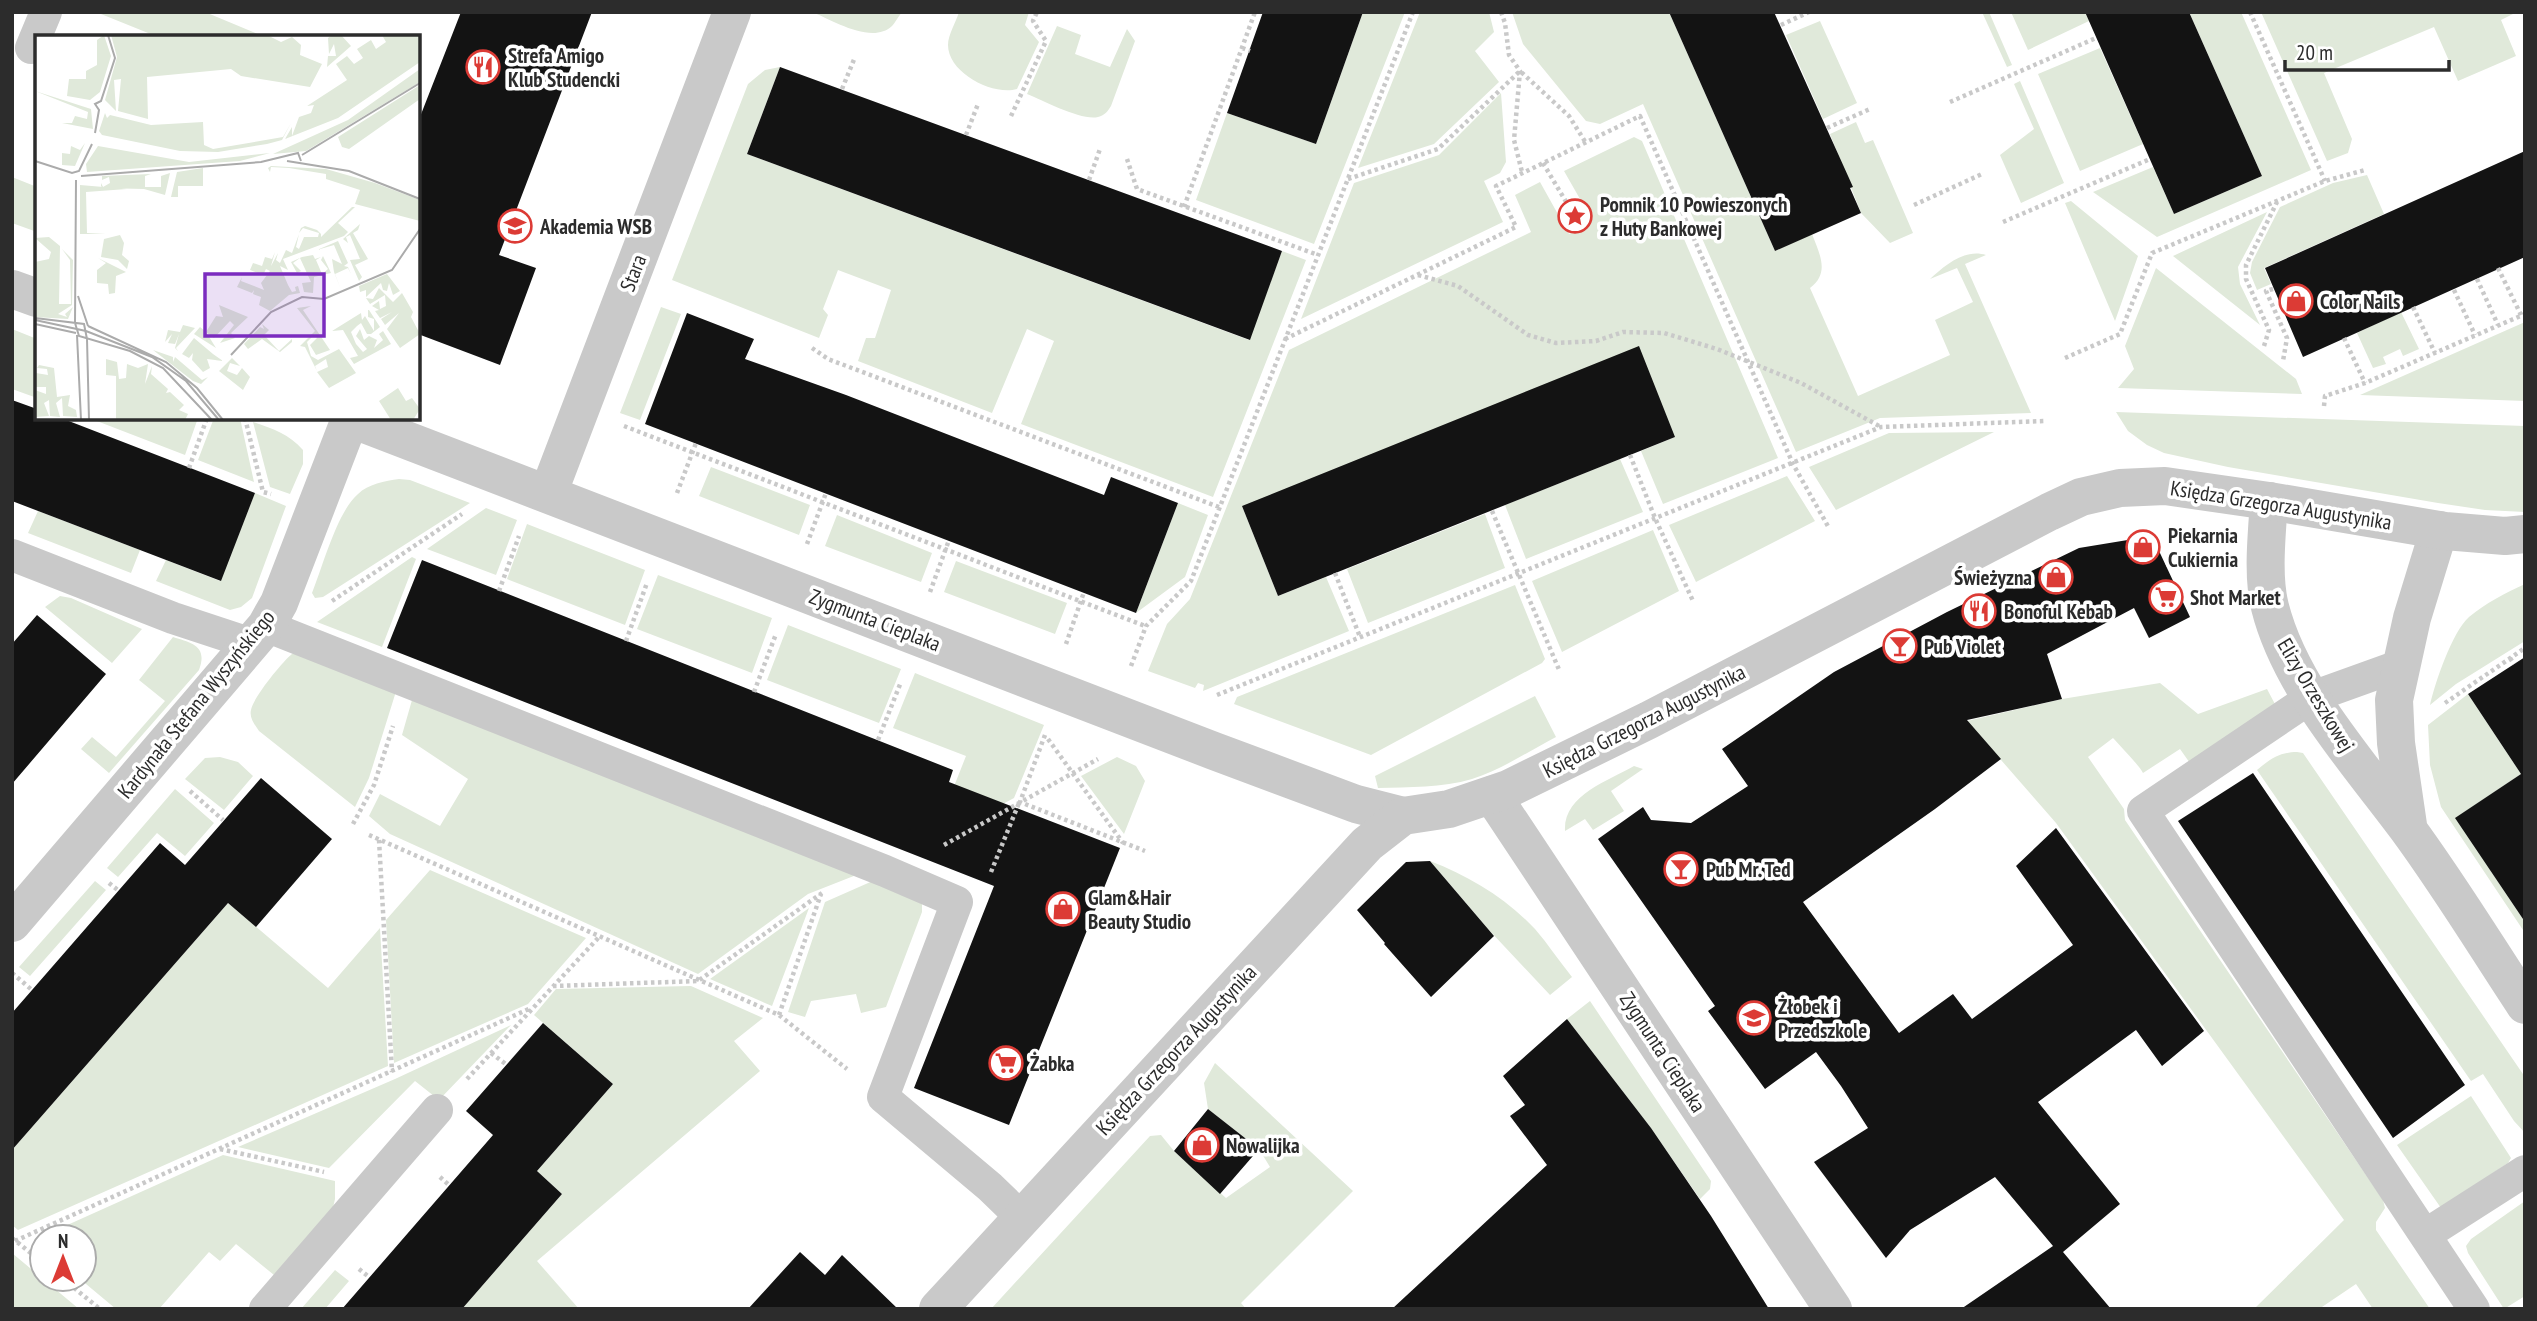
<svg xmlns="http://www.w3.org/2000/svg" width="2537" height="1321" font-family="'PT Sans Narrow',sans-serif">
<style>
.green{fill:#e0e9da}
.building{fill:#131313}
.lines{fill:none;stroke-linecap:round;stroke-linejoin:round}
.path{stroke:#c9c9c9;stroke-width:4.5;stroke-dasharray:3.5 3.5;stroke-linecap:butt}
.service{stroke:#c9c9c9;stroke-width:32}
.minor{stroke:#c9c9c9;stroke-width:38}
.tertiary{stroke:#c9c9c9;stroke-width:38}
.labels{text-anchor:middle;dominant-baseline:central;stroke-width:7;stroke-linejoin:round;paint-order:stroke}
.poi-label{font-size:21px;font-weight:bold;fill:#2c2c2c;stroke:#fff;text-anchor:start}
.street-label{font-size:21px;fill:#2c2c2c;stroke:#fff}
.inset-road{fill:none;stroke:#ababab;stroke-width:2}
.view{fill:#7b2cbf;fill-opacity:0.15;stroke:#7b2cbf;stroke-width:3.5}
.inset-edge{fill:none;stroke:#2c2c2c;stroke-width:3.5}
</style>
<rect width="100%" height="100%" fill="#fff"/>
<!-- green -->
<path class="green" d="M96,12H205L265,37H158Z
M812,12H902C898,17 895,23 892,26C872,45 832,20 812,12Z
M959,12H1029L1025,25L1039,42L1017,89C993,96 948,73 948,45C948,35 956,22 959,12Z
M1363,12H1405L1314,244L1196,200L1227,113L1316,144Z
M1420,12H1489L1494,32L1475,51L1499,82L1434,144L1358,168Z
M1512,12H1669L1775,251L1812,234C1820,255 1830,273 1810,288L1858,396L1950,355L1935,320L1973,302L1957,268L1930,279C1944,266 1965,248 1986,255L1965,264L2031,413L1880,418L1796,452L1643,104L1600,124L1586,121L1523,44Z
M1982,12H1989L2012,65L2007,67Z
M2011,12H2085L2089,21L2028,50Z
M2189,12H2241L2311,170L2157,237L2093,192L2153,167L2174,214L2262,176Z
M2261,12H2517L2501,20L2516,56L2458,81L2434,27L2324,73L2352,139L2348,153L2327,161Z
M1820,21L1857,103L1823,119L1786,35Z
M1057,26L1081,35L1075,54L1110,67L1127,29L1135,41L1111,106C1108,111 1105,115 1098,117C1082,121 1044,101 1027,94Z
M2100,48L2143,144L2080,171L2038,74Z
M780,67L747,154L1249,340L1282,251L1306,260L1213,497L1021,424L1054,341L1027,329L992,413L858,361L866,338H875L891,290L838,270L823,309L828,315L819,338L672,280L748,84L765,70Z
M2020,81L2064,183L2021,203L2000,155L2034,129L2014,84Z
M1501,93L1506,162L1500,173L1484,181L1503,222L1301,319L1354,183L1439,155Z
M1856,122L1865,143L1873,140L1913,233L1890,243L1861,213L1830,134Z
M1634,137L1642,141L1778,458L1663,504L1641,451L1675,437L1242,506L1278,596L1326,577L1349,631L1203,691L1204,685L1198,683L1195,688L1148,671L1167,624L1190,599L1289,350L1531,232L1515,195L1540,182L1569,234L1592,220L1564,171Z
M2367,175L2384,214L2264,268L2271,284L2257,290L2250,273L2252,262L2280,207L2333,183Z
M12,177L37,187V232L12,223Z
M2071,201L2138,256L2115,321L2065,203Z
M2267,212L2238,267L2240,284L2260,325L2173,256Z
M2156,268L2296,379L2302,394L2118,388L2134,369L2125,346Z
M661,307L681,314L640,420L620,413Z
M2401,312L2419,349L2403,356L2400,349L2383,357L2386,364L2373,368L2357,333Z
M2525,322V401L2360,395Z
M12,329L37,339V398L12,389Z
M2116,412L2525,426V512L2485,510L2438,503L2228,467L2164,453L2147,445L2128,431Z
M89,418H198L185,455Z
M214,418H240L254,482L198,460Z
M253,422C273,429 289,434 303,450V464L290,494L270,487Z
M1994,432L1836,510L1809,467L1889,433Z
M1620,459L1643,512L1526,559L1505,505Z
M711,467L810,505L799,535L699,496Z
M1787,476L1815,521L1696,582L1669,525Z
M399,479L410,480L470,503L323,597L315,598L312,593C323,566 337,512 358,494C368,484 385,481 399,479Z
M255,493L286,506L252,598L241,607L230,610L156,581L166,560L220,581Z
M1178,503L1208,515L1185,577L1136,613Z
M486,508L517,520L496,575L427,549Z
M38,511L140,550L131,573L28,533Z
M1485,514L1505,568L1368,623L1347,569Z
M837,515L932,553L921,582L825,546Z
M527,524L645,570L625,625L507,579Z
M1653,530L1679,591L1562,652L1532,581Z
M412,557L416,559L382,647L317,622Z
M956,561L1067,603L1055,634L944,592Z
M658,575L772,618L752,673L637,629Z
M2525,584V641L2456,684L2430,705C2435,683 2452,632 2469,617C2486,603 2505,593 2525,584Z
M1515,585L1545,659L1542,663L1371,755L1234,704L1237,697Z
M60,596L71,598L142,629L112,663L45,607Z
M788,625L901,669L879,723L767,680Z
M173,637C192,643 208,646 199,670L109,773L81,749L92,737L116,757L165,701L139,680Z
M292,654H309L398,685L369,778L355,807L259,731C255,725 249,718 251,710C253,698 282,662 292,654Z
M915,673L1044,725L1014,798L932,842L966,756L893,728Z
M2160,683L2198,714L2267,689L2276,706L2192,766L2180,749L2143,773C2139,765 2121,747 2113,738L2088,757L2124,809L2125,820L2383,1200L2385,1208L2376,1222V1230L2430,1309H2373L2356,1284L2319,1309H2254L2344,1220L2056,823L1967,721L2062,699Z
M414,693L869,870L808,894L698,974L390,834L369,816L380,794L440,826L468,779L402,735Z
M2468,694L2521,774L2456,818L2525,922V933L2441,807L2430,765L2428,725Z
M1535,696L1556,737C1529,751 1501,770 1472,779C1442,788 1409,787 1378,788L1375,776Z
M2297,752L2303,753L2525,1077V1133L2514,1121L2483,1074L2471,1081L2257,770C2270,759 2280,752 2297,752Z
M220,757L238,762L253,776L224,810L185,779L205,758Z
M1117,757L1136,766L1145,781L1124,834L1081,776Z
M1634,766L1643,769L1611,791L1624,811L1593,830L1585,819L1565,831C1563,795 1608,781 1634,766Z
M175,789L214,823L185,856L157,833L118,877L107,868Z
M1430,861C1469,876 1506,898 1535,929C1548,944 1559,961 1572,977L1550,995L1489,930Z
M430,870L586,938L528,1004L394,1063L386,920Z
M884,876L922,897V912L886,1007L861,1013L856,994L811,1001L805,1017L788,1012L825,902Z
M95,881L106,890L30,976L19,967Z
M228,903L328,988L380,928L388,1066L18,1230L12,1225V1150Z
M809,908L772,1006L710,979Z
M691,986L763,1018L734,1041L760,1071L537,1261L579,1309H462L562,1194L537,1171L613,1084L534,1015L556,989Z
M1590,1001L1711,1181L1710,1189L1700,1199L1650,1127L1567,1019Z
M511,1025L439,1100L415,1081L329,1168L238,1147L395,1079Z
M1215,1063L1353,1191L1241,1303L1246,1309H991L1150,1136L1161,1135L1174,1151L1226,1198L1270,1167L1259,1149L1208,1109L1204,1083Z
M2471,1096L2511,1158L2508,1163L2441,1208L2397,1145Z
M223,1155L335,1181V1199L332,1212L274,1275L236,1244L220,1261L209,1252L159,1309H116L80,1279H84V1237H42V1247L34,1240Z
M2525,1201V1296L2504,1309L2468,1253L2466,1246L2471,1239Z
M12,1253L79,1309H12Z
M335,1270L349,1281L325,1309H301Z"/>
<!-- building -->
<path class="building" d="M461,12H592L499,255L536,268L500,365L418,334V122Z
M1263,12H1363L1316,144L1227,113Z
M1669,12H1774L1853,187L1850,188L1861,213L1775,251Z
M2085,12H2189L2262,176L2174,214Z
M780,67L1282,251L1250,340L747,154Z
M2525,151V257L2303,357L2265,268Z
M687,313L754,339L745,359L846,395L1104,495L1111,477L1178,503L1136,613L645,424Z
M1639,346L1675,437L1278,596L1242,506Z
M12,400L37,409V418H61L255,493L221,581L12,501Z
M2152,536L2190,617L2149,638L2134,608L2047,654L2062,699L1967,720L2001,759L1935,809L1803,902L1899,1033L1953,994L1972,1019L2073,945L2016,866L2056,828L2204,1031L2162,1066L2136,1030L2038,1102L2120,1204L2063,1252L2111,1309H1961L2053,1246L1995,1177L1910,1230L1886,1258L1814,1162L1868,1128L1841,1086L1816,1052L1765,1089L1708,1011L1715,1006L1598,839L1643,807L1651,820L1691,823L1748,786L1722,749L1834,672L1947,612L2079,548Z
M422,560L953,770L949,782L1120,848L1009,1125L914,1088L994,886L387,648Z
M37,615L106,674L12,784V644Z
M2525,657V922L2455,818L2521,774L2468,694Z
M2253,773L2465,1085L2393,1138L2178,821Z
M261,778L332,839L256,927L228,903L12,1150V1013L160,843L185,865Z
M1430,861L1494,936L1431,997L1384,944L1385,943L1357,910L1406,862Z
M1567,1019L1651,1128L1711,1216L1769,1309H1392L1547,1165L1510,1116L1525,1105L1503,1076Z
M543,1023L613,1084L537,1171L562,1194L462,1309H342L493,1135L466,1111Z
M1208,1109L1259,1149L1220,1194L1174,1151Z
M800,1252L825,1275L842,1255L898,1309H748Z"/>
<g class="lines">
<!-- path -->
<path class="path" d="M1501,12L1505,23L1509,55L1520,71L1514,140L1522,172
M2250,12L2325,181
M1781,25L1809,12
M1242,48L1250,51
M842,89L855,57
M1950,102L2096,38
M1011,116L1046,41L1033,21L1037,12
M1827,128L1870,109
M966,135L978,104
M1127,159L1137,189L1318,255
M1543,163L1568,205
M1348,179L1438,149L1520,71L1569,116L1586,143
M1089,180L1100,149
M1914,205L1982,174
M1184,207L1255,12
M2003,222L2150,159
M2498,268L2521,315
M1418,275L1458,286L1528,335L1556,343L1596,341L1623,332L1664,333L1717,349L1801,383L1881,427
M2477,279L2498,325
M2273,289L2266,291L2287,338L2283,361
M2454,290L2475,335
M2413,307L2435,353
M2344,338L2365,383
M1285,339L1516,227L1496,186L1640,116L1793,464L1829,528
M2264,346L2269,330L2246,279V265L2277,202
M812,348L828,359L1219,507
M2065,358L2120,334L2152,253L2325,181L2365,170
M2324,406L2325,396L2365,383L2525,314
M245,418L263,492L271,494
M624,426L1145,626
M1630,455L1655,518L1693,601
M189,468L207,418
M677,493L696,443
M1492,511L1560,672
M807,544L826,493
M1335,573L1360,637
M499,591L519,536
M930,592L949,540
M332,601L462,514
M626,641L647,583
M1066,644L1084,592
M2510,658L2514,664
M1131,666L1146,626L1191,581L1413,12
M754,692L776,634
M1217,695L1881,427L2045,421
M2445,703L2525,648
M1045,735L1020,802L1145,851
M1048,739L1123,843
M878,740L901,682
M190,791L223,820
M353,824L374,785L393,726
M369,835L779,1015L847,1069
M379,840L392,1072
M944,845L1098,759
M991,872L1019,803
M109,883L119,891
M12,973L32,990
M553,986L698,981L822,893
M779,1015L821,894
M491,1053L507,1065
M467,1079L600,936
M220,1149L324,1172
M440,1177L450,1186
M12,1238L42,1262
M15,1241L531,1008
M359,1269L369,1277
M63,1279L100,1309"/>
<!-- service -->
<path class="service" d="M31,48L46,12
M12,555L173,618L252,644
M266,626L885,871L957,902L883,1097L990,1187L1022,1218
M2401,665L2312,697L2143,811L2474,1309
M2425,1235L2525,1171
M265,1309L437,1110"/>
<!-- minor -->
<path class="minor" d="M12,289L37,298
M349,418L1214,751L1356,804L1403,816
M548,494L732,12
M2269,501C2267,533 2262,576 2270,607C2290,687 2358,762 2407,828C2449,885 2486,946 2525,1005
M1492,795L1833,1309
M2408,825L2396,743L2394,700L2412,618L2439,530
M12,923L266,626L279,603L350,419"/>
<!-- tertiary -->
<path class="tertiary" d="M938,1309L1367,844L1403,816L1449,809L1508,789L1649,720L2049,512L2081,497L2120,488L2165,486L2269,501L2445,531L2505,536L2525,534"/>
</g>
<!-- icons -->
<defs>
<symbol id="restaurant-ring" viewBox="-11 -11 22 22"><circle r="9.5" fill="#fff" stroke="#dc3b35" stroke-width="1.5"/><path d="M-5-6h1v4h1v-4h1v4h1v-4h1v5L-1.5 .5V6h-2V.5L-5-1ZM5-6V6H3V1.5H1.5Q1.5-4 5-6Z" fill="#dc3b35"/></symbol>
<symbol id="sight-ring" viewBox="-11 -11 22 22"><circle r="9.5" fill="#fff" stroke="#dc3b35" stroke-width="1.5"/><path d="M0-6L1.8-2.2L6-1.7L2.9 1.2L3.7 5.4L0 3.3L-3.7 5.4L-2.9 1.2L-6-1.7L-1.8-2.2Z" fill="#dc3b35"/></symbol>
<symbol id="university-ring" viewBox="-11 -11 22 22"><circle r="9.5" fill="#fff" stroke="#dc3b35" stroke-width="1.5"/><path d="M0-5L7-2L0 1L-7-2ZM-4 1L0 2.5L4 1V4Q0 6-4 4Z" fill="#dc3b35"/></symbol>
<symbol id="shop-ring" viewBox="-11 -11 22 22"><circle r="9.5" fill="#fff" stroke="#dc3b35" stroke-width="1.5"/><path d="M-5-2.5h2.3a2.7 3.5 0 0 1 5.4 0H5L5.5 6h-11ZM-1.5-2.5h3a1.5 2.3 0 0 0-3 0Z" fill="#dc3b35"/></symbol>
<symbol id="supermarket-ring" viewBox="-11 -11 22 22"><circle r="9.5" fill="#fff" stroke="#dc3b35" stroke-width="1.5"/><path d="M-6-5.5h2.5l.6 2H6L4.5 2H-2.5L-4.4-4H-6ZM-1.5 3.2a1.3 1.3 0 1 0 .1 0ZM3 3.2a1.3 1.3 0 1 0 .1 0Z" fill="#dc3b35"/></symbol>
<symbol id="bar-ring" viewBox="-11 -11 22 22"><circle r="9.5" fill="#fff" stroke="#dc3b35" stroke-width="1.5"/><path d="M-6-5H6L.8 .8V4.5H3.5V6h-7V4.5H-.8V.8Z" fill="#dc3b35"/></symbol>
<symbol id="school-ring" viewBox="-11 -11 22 22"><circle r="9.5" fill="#fff" stroke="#dc3b35" stroke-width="1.5"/><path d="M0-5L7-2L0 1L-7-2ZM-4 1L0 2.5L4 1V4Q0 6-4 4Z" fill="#dc3b35"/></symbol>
</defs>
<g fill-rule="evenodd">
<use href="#restaurant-ring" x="464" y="48" width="38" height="38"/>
<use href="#sight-ring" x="1556" y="197" width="38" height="38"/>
<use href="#university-ring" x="496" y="207" width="38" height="38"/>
<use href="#shop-ring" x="2277" y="282" width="38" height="38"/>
<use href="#shop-ring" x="2124" y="528" width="38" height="38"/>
<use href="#shop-ring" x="2037" y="558" width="38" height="38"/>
<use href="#supermarket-ring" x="2147" y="578" width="38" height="38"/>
<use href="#restaurant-ring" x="1960" y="592" width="38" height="38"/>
<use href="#bar-ring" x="1881" y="627" width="38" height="38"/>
<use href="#bar-ring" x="1662" y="850" width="38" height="38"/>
<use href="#shop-ring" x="1044" y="890" width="38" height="38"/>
<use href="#school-ring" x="1735" y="999" width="38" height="38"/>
<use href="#supermarket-ring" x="987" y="1044" width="38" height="38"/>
<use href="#shop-ring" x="1183" y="1126" width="38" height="38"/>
</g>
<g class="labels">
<!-- poi labels -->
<g class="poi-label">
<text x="508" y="55">Strefa Amigo<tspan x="508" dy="24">Klub Studencki</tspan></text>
<text x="1600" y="204">Pomnik 10 Powieszonych<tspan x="1600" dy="24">z Huty Bankowej</tspan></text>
<text x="540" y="226">Akademia WSB</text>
<text x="2320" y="301">Color Nails</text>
<text x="2168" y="535">Piekarnia<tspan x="2168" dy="24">Cukiernia</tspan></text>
<text x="2032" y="577" text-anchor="end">Świeżyzna</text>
<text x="2190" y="597">Shot Market</text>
<text x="2004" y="611">Bonoful Kebab</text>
<text x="1924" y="646">Pub Violet</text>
<text x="1706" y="869">Pub Mr. Ted</text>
<text x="1088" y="897">Glam&amp;Hair<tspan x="1088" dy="24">Beauty Studio</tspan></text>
<text x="1778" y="1006">Żłobek i<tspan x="1778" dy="24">Przedszkole</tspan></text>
<text x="1030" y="1063">Żabka</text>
<text x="1226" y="1145">Nowalijka</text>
</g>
<!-- street labels -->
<g class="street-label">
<text transform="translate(633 273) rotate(-69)">Stara</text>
<text transform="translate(2281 505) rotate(9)">Księdza Grzegorza Augustynika</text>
<text transform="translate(875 620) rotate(21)">Zygmunta Cieplaka</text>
<text transform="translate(2316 695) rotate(59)">Elizy Orzeszkowej</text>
<text transform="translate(196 704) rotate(-51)">Kardynała Stefana Wyszyńskiego</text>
<text transform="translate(1644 721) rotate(-27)">Księdza Grzegorza Augustynika</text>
<text transform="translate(1176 1050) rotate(-47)">Księdza Grzegorza Augustynika</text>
<text transform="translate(1663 1052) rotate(57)">Zygmunta Cieplaka</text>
</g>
</g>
<!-- overview -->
<g transform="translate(35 35)">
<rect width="385" height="385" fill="#fff"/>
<path d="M69,0L76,21L65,57L55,65L32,61L34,44H51V36L62,30V5ZM76,0H232L246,7L257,2L266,10L265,20L287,29L275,52L206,41L196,34L112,42L113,84L83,76L86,44L79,45L81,76L70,65L82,22ZM297,0H306L316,11L292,32L293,21H301L299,9L294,19L293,3ZM347,0H385V27L303,83L250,104L257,92V101L264,82L276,78L279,70L272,71L312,45L301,29L312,21L319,29L328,23L322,14L336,5L341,14L351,7ZM385,34V47L271,116L238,119L313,85ZM385,50V64L314,114L307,112L303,102ZM0,56L56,74L58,94L27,88H37L40,81L52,84L53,77ZM70,78L72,83L75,80L116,90L168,87L169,110L178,114L248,102L256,88L247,105L232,109L183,117L145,116L67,100L64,96ZM50,108L40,131L27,130V118L35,119L36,111L45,115ZM63,111L154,127L235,118L205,126L52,137L51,129ZM236,131L291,134L340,148L385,165V186L320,169L325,155L291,144V139L254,133L236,132L235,137L233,133ZM168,133V151H143V162H136L142,137ZM135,138L130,160L109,154L68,153L66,151V148L68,152L75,148L74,142L67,145V141L116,139L110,141V152H126V141ZM45,150L92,154L51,157L52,198L71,199H45ZM317,172H320L303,188L313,197L309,201L248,224L253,235L245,231L253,250L257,257L261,256L260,252L263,251L265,258L254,260L235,276L224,270L226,262L218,259L219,255L217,258L202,252L207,242L206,246L229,255L226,248L235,236L231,234L228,240L215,235L218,228L227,231L230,222L237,224L240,217L236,231L243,218L241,225L245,228L251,215L257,218L264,199L261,212L264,214L269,202H283L284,198L268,193L264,198L266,193L270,191L282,195L286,199V202ZM325,189L323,195L318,198L333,224L320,230L327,242L324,246L315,225L325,224L315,200L311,202L313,208L308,204ZM85,200L89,208L87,220L94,226L92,234L83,225L66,222L69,204ZM14,202L25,211L24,269H36L35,225L27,214L38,225L37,270L23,279L32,282L30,279L38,272L33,284L0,282V227L14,224L16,217L0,203ZM303,206L313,228L309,231L313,232L316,239L313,233L300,239L306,255L299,237L297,224L307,229L299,210L282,215ZM278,220L280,224L286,222L281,225L287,239L293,234L286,225L288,221L296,238L279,242L278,258L269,257L267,248L276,247L265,223L258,228L266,236L262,238L256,227L267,222ZM63,223L91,237L81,241L80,258L74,259L73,249L62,248V235L71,228ZM352,239L365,256L358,260L354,248L352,256L348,255L346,248L331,262V255L325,257L324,251ZM344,253L358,267L367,258L378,277L376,282L385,299L365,313L352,294L364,278L350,290L346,284L357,277L345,283L340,276L344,275L337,271L344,266L345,274L351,271L350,260L335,269L331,263L338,264ZM184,270L213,282L196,298L200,303L185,308L199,290L195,286L179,303L171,297L181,313L159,299L165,292L171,297L181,281L188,282ZM276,271L268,275L295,315L281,320L275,310L282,303L280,299L272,307L276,321L283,325L304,314L321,338L294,353L282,337L293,332L291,324L280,331L282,336L270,312L265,311L280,296L262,273ZM333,275H334L345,292L336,299H332L326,288L322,291L316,297L321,309L328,317L332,314L321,301L325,294L329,305L334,301L342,305L339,313L348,305L344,299L348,296L356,309L319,329L315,323L323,321L308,295L297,296L326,278L327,285L330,281L339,296V284L333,282ZM227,289L234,295L229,300L244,316L257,304V307L245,317L227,304L213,314L209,309L225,292L229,294ZM148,290L160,293L141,313L143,316L140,313L144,299L140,309L133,308L137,299L130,307L133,295L145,297ZM159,303L178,319L188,326L172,324L175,333L168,337L157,325L158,318L154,323L147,319ZM118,315L138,322V327L140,322L167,345L173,342L166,349L158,346ZM197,323L205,331L195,328L192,336L202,340L207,333L215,342L208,355L184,336ZM71,324L82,327L84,344L91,343L92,329L103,333L113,329L110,349L117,331L116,339L133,354L131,358L135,357L149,370L144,375L153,379L150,385H81V341L71,340ZM4,330L19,333L22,362L35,360L33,371L41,375L42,382L28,381L27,363L21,368L25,382L15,381L14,365L9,368L14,381L0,382V355L11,359V352H1V338L13,340L12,334L2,333ZM363,353L371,366L377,363L385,374L378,385H356L344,366Z" fill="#e0e9da"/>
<path class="inset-road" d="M60,98L64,75L60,69L66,66L80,23L73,0M267,120L385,48M0,126L37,138L44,136L57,109M252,126L314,136L385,164M46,141L226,127L263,118L266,126M43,261L53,291M0,283L49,289L52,304M0,285L51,296L117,322L151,346L184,385M40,288L41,145M40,288L44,301L95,316L128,333L177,385M0,289L41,298M53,291L131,327L162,353L188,385M42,300L46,385M52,304L54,385M196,320L236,277L267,262L289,264L357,235L385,194"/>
<path class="view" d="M170,239H289V301H170Z"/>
<rect width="385" height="385" class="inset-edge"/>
</g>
<!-- border -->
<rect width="2537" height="1321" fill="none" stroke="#2c2c2c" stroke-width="28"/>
<!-- north arrow -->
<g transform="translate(63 1258)"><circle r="33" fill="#ffffff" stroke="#ababab" stroke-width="2"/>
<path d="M0-5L12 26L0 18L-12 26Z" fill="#dc3b35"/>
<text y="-10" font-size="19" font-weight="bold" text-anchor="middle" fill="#2c2c2c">N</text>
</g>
<!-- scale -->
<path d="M2285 60v10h164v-10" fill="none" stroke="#2c2c2c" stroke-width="3.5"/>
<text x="2296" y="60" font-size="21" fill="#2c2c2c" stroke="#ffffff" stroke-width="5" paint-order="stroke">20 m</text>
</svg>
